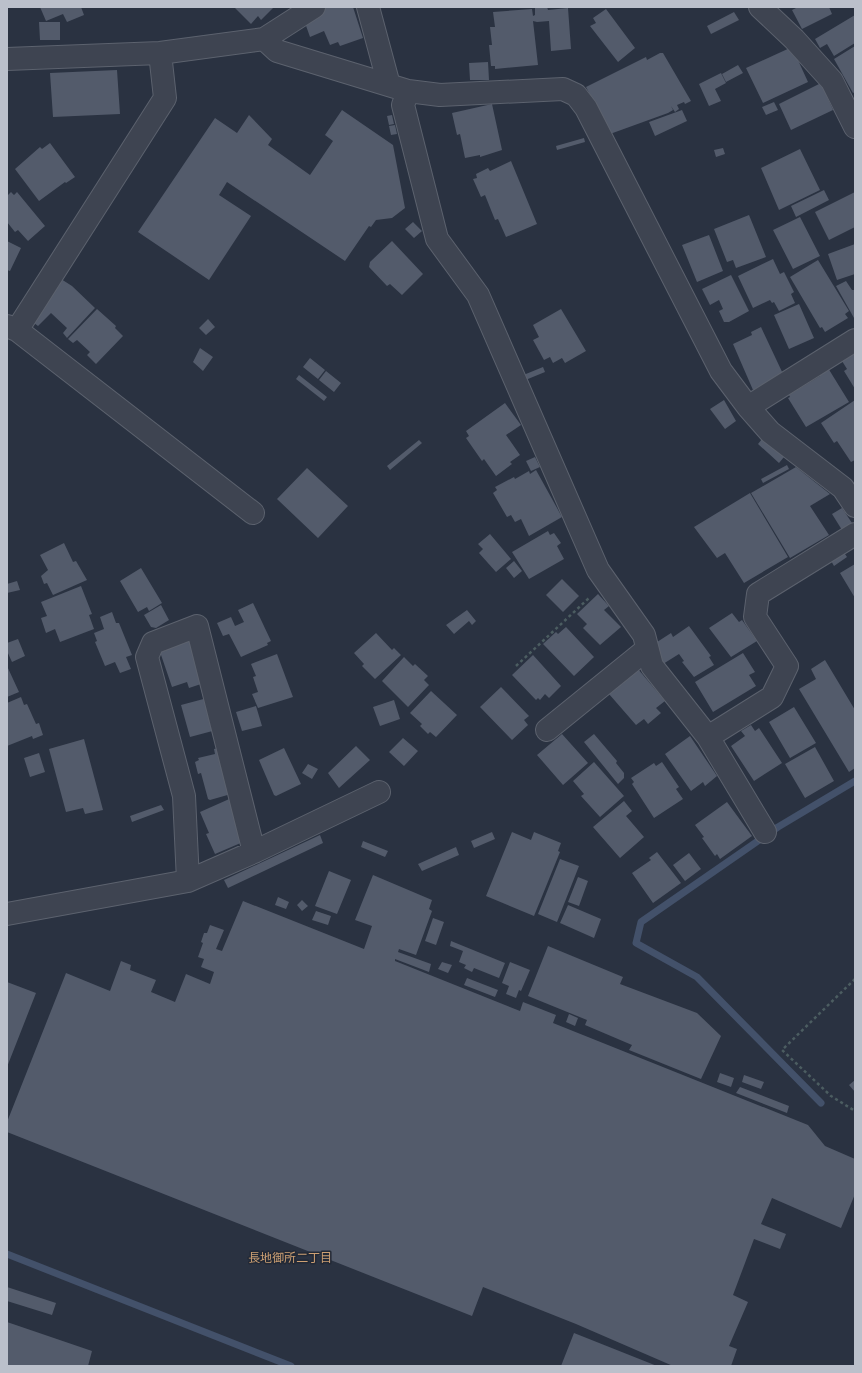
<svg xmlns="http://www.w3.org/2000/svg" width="862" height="1373" font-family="'DM Sans','Noto Sans JP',sans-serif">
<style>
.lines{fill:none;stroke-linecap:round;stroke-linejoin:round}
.stream{stroke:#43516a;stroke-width:7}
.building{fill:#535b6b}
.minor-casing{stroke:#5c626e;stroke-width:24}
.path{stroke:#4c5d61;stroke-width:2.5;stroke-dasharray:3 3;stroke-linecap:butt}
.minor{stroke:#3e4451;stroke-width:22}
.labels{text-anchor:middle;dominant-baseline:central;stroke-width:3;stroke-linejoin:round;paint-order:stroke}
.neighbourhood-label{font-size:12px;fill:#cda073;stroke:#222936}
</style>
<rect width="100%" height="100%" fill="#2a3241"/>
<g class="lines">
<!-- stream -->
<path class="stream" d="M821,1103L697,977L636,943L641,922L778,827L855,781
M7,1254L291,1366"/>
</g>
<!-- building -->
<path class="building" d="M40,7H81L84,15L67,22L63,14L46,21Z
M234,7H274L261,20L258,16L251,24Z
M327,7H353L363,38L340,46L338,42L330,45L324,31L310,37L304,20Z
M547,7L548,10L568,8L571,49L551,51L549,21L537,22L533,21L538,65L495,69V66H491L489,45H492L490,27H495L493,12L532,9L533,16L535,15V8Z
M798,7H829L832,14L802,29L792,10Z
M606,9L635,48L618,62L590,26L596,23L593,18Z
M734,12L739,20L711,34L707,26Z
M855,15V43L834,56L827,44L820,48L815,39Z
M39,22H60V40H40Z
M855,46V92L853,93L834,59Z
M792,47L808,82L763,103L746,68Z
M660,53H663L691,101L685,104L684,102L677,105L679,109L675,112L671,106L673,110L668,113L610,134L586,87L646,57L647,60Z
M488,62L489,80H470L469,63Z
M738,65L743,73L726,82L722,74Z
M117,70L120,114L53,117L50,73Z
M721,73L726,83L715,89L721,101L709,106L699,84Z
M821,83L833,110L791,130L779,104Z
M774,102L778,110L766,115L762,107Z
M492,104L502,150L480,157V155L465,158L460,134L457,135L452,113Z
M342,110L393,145L405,208L392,218L376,220L371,227L369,226L345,261L227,182L219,195L251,216L209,280L138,232L215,118L237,133L249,115L272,139L268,145L310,175L333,141L325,135Z
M682,110L687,121L655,136L649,122Z
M392,115L394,124L389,125L387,116Z
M395,125L397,134L391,135L389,126Z
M584,138L585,142L557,150L556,146Z
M50,143L75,177L66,183L65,182L39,201L15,169L40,147L42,149Z
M723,148L725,154L716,157L714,150Z
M800,149L820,190L779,210L761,168Z
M511,161L537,224L506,237L498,219L495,220L485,195L481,197L473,179L477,178L476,174L488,168L490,171Z
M824,190L829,200L796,217L791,206Z
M11,192L14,195L17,192L45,226L28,241L18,230L15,232L7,222V196Z
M855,192V227L829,240L815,212Z
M749,215L766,257L736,268L733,260L727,262L714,229Z
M800,217L820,256L793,269L773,230Z
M413,222L422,231L414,238L405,229Z
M709,235L723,271L697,282L682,245Z
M7,241L21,248L10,271L7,270Z
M392,241L423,274L402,295L390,284L387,286L369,267L370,262Z
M855,244V274L837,280L828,254Z
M773,259L780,274L784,272L794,292L791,294L795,303L779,311L774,302L772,303L770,300L753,308L738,276Z
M818,260L849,311L845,314L848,318L825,332L822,327L820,328L790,277Z
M731,275L749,311L729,322H724L719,311L723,309L719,300L710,305L702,289Z
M61,279L72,286L95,308L67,338L63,333L67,328L51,313L38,326L34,323Z
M846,281L852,290H855L854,318L836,286Z
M799,304L814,338L789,349L774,315Z
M97,309L116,326L115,328L123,336L96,364L87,355L90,352L77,340L73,343L68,339Z
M561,309L586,351L565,363L562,358L553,363L550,357L544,360L533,340L539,337L533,325Z
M208,319L215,327L206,335L199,328Z
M761,327L784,376L753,390L733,344L752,335L751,332Z
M200,348L213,357L203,371L193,362Z
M855,352V389L844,371L847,369L842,361Z
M310,358L325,370L318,379L303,367Z
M543,367L545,372L523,381L521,376Z
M828,368L849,402L806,427L788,398L790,397L789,395L820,376L818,374Z
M326,371L341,383L334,392L319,380Z
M299,375L327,397L324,401L296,379Z
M724,400L736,421L725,429L710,409Z
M855,400V460L851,462L837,441L834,443L821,423Z
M505,403L521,425L506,435L520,455L510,462L512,464L496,476L484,459L482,461L466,438L469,436L466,431Z
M762,439L784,457L779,463L758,444Z
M419,440L422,443L390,470L387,466Z
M535,457L540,467L531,471L526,461Z
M787,465L789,469L763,483L761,479Z
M796,467L830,494L810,506L829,535L790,558L751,493Z
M307,468L348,506L318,538L277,499Z
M536,470L562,517L529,536L521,519L515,522L511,515L507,517L493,493L497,490L495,487L514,477L515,479L529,471L530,474Z
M750,493L788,557L744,583L725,553L717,558L694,527Z
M842,508L852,523L842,530L832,514Z
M548,531L550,535L554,533L561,543L557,546L564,559L529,579L512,552Z
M490,534L511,559L496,572L479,553L483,549L478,544Z
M64,543L73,562L76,561L87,580L53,595L47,583L44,584L41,576L48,570L40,555Z
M843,551L847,557L834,566L830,559Z
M514,561L522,571L514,578L506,568Z
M855,564V598L840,573Z
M141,568L162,603L149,611L147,607L138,612L120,581Z
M562,579L579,596L563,612L546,595Z
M17,581L20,590L7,593V584Z
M81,586L92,614L89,615L94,629L60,642L55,629L46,633L41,618L47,616L41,602Z
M598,594L609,606L604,610L621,627L600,645L583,628L587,624L577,614Z
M253,603L271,641L267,643L268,645L241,657L229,634L223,636L217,623L231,617L235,626L244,622L238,610Z
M161,605L169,620L156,628L151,627L144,615Z
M467,610L476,621L472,625L469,621L454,634L446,625Z
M112,612L116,623H119L132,655L126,657L131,669L120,673L115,662L105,666L95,642L97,641L94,633L104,629L100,617Z
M732,613L739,622L742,620L757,641L731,657L709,628Z
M689,626L711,656L709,657L714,665L694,677L682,662L684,661L679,654L663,664L654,644L671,633L673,637Z
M566,627L594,657L574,676L543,644L556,632L558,634Z
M376,633L392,650L394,648L401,655L375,679L362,666L364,664L354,653Z
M193,637L201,684L189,688L187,682L172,687L159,649Z
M18,639L25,656L12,662L7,651V643Z
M743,653L755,672L749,675L756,686L713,712L695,682Z
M277,654L293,697L258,708L252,694L258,692L253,677L256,676L251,664Z
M533,655L561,686L549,698L545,694L540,700L538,698L536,700L512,675Z
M404,657L413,666L415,664L428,676L424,680L429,685L408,707L382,681Z
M825,660L855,710V768L849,772L799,689L816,679L811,669Z
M7,666L19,692L7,697Z
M638,669L665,701L656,708L661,713L648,724L644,719L636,725L609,694Z
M501,687L529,716L524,720L528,725L512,740L480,707Z
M431,691L457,715L436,737L430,732L428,734L420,726L422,724L410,713Z
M21,697L24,705L27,704L36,724L39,723L43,735L33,739L32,736L7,746V703Z
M211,697L220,729L190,737L181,705Z
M394,700L400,719L380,726L373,707Z
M256,706L262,726L242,731L236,712Z
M794,707L816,743L790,758L769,722Z
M751,725L755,731L759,728L782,763L754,781L731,746L745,736L741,731Z
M562,734L588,763L563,785L537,755Z
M594,734L617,761L616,763L624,773V778L618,784L584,742Z
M690,736L717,776L705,786L703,782L691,791L665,754Z
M403,738L418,751L404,766L389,752Z
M84,739L103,810L85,814L83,808L66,812L49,749Z
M356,746L370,760L339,788L328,773Z
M223,747L238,792L210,800L208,799L201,773L198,774L195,762L199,760L198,758L215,754L214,749Z
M815,747L834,781L805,798L785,764Z
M284,748L301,784L276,796L274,795L259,760Z
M39,753L45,772L30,777L24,758Z
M594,762L624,796L600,817L581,796L584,794L573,781Z
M662,762L679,787L676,789L683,799L654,818L632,784L634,782L631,778L654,763L656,766Z
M308,764L318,769L312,779L302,773Z
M236,796L243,842L215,854L206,834L209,833L200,812Z
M624,801L632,811L626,816L644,837L620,858L593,827Z
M727,802L752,836L720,859L717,854L715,856L702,838L704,837L695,825Z
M161,805L164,810L132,822L130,816Z
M492,832L495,839L474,848L471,841Z
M512,832L531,840L534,832L561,843L558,851L560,852L534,916L486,896Z
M320,835L323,843L228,888L224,880Z
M363,841L388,851L385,857L361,847Z
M456,847L459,855L422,871L418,864Z
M657,852L681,883L653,903L632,873L651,860L649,858Z
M689,853L701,869L685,881L673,865Z
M560,859L579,866L557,922L538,914Z
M329,871L351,880L337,914L315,906Z
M373,875L432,900L429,909L432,911L416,955L399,949L398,952L431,964L429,972L395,959V961L520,1011L523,1002L556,1015L553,1023L808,1125L825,1146L855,1159V1194L841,1228L772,1198L761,1224L786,1234L780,1249L754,1239L733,1295L748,1302L729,1346L737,1349L731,1366H673L576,1324L483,1287L472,1316L7,1132V1122L66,973L110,991L121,961L131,965L130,970L156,980L151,992L175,1002L186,974L210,984L214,972L201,967L204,959L198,957L203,943L201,942L204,933H207L210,925L224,930L216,949L222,951L243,901L364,949L372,926L355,920Z
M578,877L588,881L579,906L568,902Z
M278,897L289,902L286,909L275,905Z
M302,900L308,906L302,911L297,905Z
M568,905L601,919L594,938L560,923Z
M316,911L331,916L328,925L312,920Z
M433,918L444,922L436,945L425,941Z
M451,941L505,963L499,978L474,968L472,972L464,968L466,965L459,962L463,951L450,946Z
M548,946L623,977L620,984L697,1013L721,1036L701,1079L629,1050L632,1045L585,1025L587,1020L528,996Z
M442,962L452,965L448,973L438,969Z
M510,962L530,970L521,991L519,990L516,998L506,994L509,986L502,983Z
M467,978L498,990L495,997L464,985Z
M7,982L36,993L7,1067Z
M569,1014L578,1018L575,1026L566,1022Z
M720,1073L734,1078L731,1087L717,1082Z
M744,1075L764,1082L761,1089L742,1082Z
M855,1080V1092L849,1085Z
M740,1087L789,1106L787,1113L736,1093Z
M7,1287L56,1303L52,1315L7,1301Z
M7,1322L92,1351L88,1366H7Z
M574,1333L657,1366H561Z"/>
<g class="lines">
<defs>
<path id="minor" d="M368,7L389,85
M760,7L794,39L832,81L855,127
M264,39L277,51L408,91L440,95L563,89L576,95L586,108L721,371L748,407L770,432L843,488L855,506
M7,59L160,53L264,39L314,7
M408,91L403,105L437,239L478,295L598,570L644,635L652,666L708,737L765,832
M7,326L17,330L253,513
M17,330L165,98L160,53
M748,407L855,340
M547,730L647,649
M708,737L772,697L787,666L755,617L758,594L855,534
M254,852L197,626L153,643L147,657L184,796L188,881L254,852L379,792
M7,914L188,881"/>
</defs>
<!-- minor casing -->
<use href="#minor" class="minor-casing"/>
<!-- path -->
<path class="path" d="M516,666L589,598
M855,979L782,1050L831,1096L855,1111"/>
<!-- minor -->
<use href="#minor" class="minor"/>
</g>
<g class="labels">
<!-- neighbourhood labels -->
<g class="neighbourhood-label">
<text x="290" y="1258">長地御所二丁目</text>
</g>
</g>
<!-- border -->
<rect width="862" height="1373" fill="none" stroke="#bbc0cb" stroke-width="16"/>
</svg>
